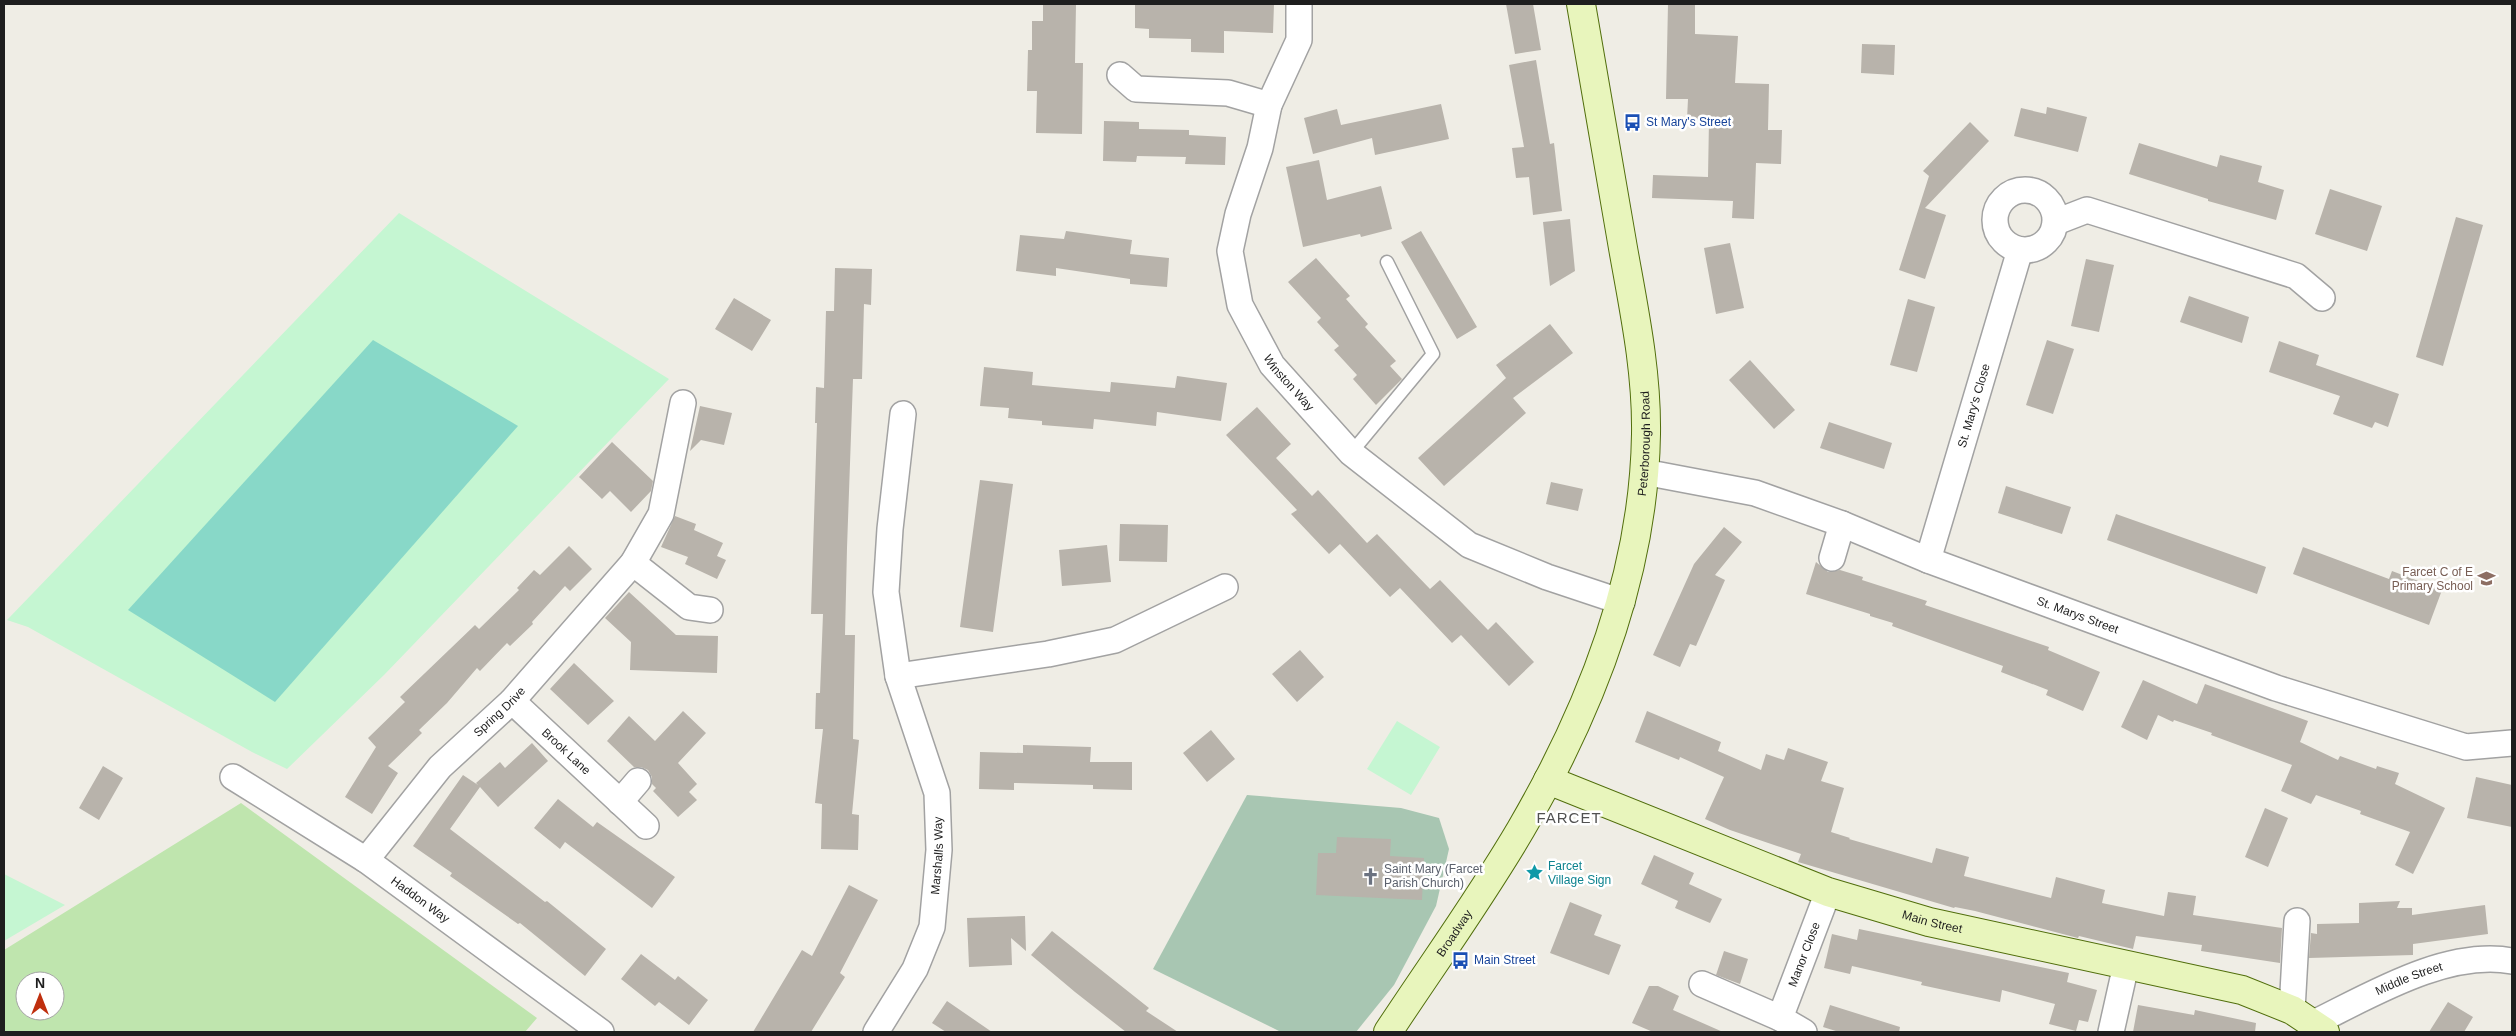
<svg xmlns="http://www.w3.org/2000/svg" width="2516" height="1036" font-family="Helvetica,sans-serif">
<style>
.grass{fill:#bfe5ae;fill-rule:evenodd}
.cemetery{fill:#a8c6b2}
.park{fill:#c5f6d2}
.pitch{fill:#88d8c8}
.building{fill:#b8b3ab}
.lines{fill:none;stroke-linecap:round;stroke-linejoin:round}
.lane-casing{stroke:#a2a2a2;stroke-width:15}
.street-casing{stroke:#a2a2a2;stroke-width:28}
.secondary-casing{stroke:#516e0c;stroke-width:30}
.lane{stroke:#fff;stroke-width:12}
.street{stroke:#fff;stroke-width:25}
.secondary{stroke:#e8f5bc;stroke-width:28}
.labels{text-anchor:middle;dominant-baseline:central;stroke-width:5;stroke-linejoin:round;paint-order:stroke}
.transit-label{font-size:12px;fill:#164399;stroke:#fff;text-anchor:start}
.street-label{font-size:12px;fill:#1e1e1e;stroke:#fff}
.education-label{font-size:12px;fill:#785e54;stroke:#fff;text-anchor:end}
.culture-label{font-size:12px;fill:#0d838f;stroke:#fff;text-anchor:start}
.worship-label{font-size:12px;fill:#5b616d;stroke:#fff;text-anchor:start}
.quarter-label{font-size:15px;letter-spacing:1px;fill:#515151;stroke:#fff}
</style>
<rect width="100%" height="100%" fill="#efede5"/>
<!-- grass -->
<path class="grass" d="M241,803L537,1018L525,1032H4V950ZM25,981H55V1011H25Z"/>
<!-- cemetery -->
<path class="cemetery" d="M1247,795L1401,808L1439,818L1449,849L1436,906L1394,985L1356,1032H1281L1153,969Z"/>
<!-- park -->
<path class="park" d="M399,213L669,379L384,675L287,769L252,752L28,627L7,620Z
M1397,721L1440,747L1411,795L1367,769Z
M4,874L65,905L4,941Z"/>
<!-- pitch -->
<path class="pitch" d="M373,340L518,426L275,702L128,610Z"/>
<!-- building -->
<path class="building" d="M1043,4H1076L1075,63H1083L1082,134L1036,133L1037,91H1027L1028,50H1032V21H1043Z
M1135,4H1274L1273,33L1224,31V53L1191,52V39L1149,38V29L1135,28Z
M1506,4H1533L1541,50L1515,54Z
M1668,4H1695V34L1738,36L1735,83L1769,84L1768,130H1782L1781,164L1756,163L1754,219L1732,218L1733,201L1652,198L1653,175L1708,177L1709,120L1687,119L1688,99H1666Z
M1862,44L1895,45L1894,75L1861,73Z
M1536,60L1550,144L1554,143L1562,211L1533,215L1529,177L1516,178L1512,148L1524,147L1509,65Z
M1441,104L1449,139L1375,155L1372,138L1313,154L1304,118L1337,109L1341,125Z
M2047,107L2087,117L2078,152L2014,136L2021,108L2046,114Z
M1104,121L1139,122V129L1189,130V135L1226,137L1225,165L1185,164L1186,157L1137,156L1136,162L1103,161Z
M1970,122L1989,141L1925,208L1946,215L1925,279L1899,270L1929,176L1923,171Z
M2139,143L2217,167L2220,155L2262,166L2258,182L2284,190L2276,220L2208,201V199L2129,174Z
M1319,160L1327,200L1381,186L1392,229L1361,237L1360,234L1303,247L1286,167Z
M2330,189L2382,206L2367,251L2315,234Z
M2456,217L2483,225L2443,366L2416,357Z
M1570,219L1575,271L1550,286L1543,222Z
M1066,231L1132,240L1130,254L1169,258L1167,287L1130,284V279L1056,268V276L1016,271L1020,235L1064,239Z
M1421,231L1477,327L1457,339L1401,242Z
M1730,243L1744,308L1716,314L1704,248Z
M1316,258L1350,296L1346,299L1368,324L1365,327L1396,361L1390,366L1402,379L1376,405L1353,379L1357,375L1334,350L1339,346L1317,322L1321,318L1288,282Z
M2086,259L2114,265L2099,332L2071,326Z
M835,268L872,269L871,305L864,304L862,379H853L847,548L845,635H855L853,739L859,740L852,814L859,815L858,850L821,849L822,804L815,803L823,729H815L816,693H820L823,614H811L817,423H815L816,387L824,388L826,311H834Z
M2189,296L2249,317L2242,343L2180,322Z
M734,298L771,320L752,351L715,329Z
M1908,299L1935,307L1917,372L1890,365Z
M1550,324L1573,353L1513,398L1526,413L1444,486L1418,458L1506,378L1496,365Z
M2047,340L2074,349L2053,414L2026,405Z
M2279,341L2319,355L2316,365L2399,394L2388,427L2375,422L2372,428L2333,414L2340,396L2269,372Z
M1750,360L1795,410L1774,429L1729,380Z
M984,367L1033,372L1032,385L1110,392L1111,382L1175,388L1177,376L1227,383L1221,421L1157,412L1156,426L1094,419L1093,429L1042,425V421L1008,418L1009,408L980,406Z
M700,406L732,413L724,445L701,440L690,451Z
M1257,407L1291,444L1276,458L1312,496L1318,490L1367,543L1377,534L1430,589L1440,580L1488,630L1496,622L1534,662L1509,686L1461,635L1452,643L1400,588L1390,597L1340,544L1329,554L1291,514L1297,510L1226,435Z
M1829,422L1892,443L1884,469L1820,448Z
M612,442L653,481L651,491L631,512L610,491L602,499L579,477Z
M980,480L1013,484L993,632L960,627Z
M1551,482L1583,489L1578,511L1546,504Z
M2006,486L2071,507L2062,534L1998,513Z
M2116,514L2266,567L2257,594L2107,540Z
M675,516L696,524L694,530L723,543L717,556L726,560L717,579L685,564L688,557L661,547Z
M1120,524L1168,525L1167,562L1119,561Z
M1724,527L1742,542L1715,575L1725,580L1696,646L1690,644L1680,667L1653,655L1694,564Z
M1107,545L1111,582L1062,586L1059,550Z
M569,546L592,569L570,591L565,586L532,622L533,624L510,646L507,643L480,671L477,668L447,703L419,730L422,733L388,766L398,773L372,814L345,797L376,747L368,738L405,702L400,697L475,625L479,629L519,590L517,588L534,570L540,575Z
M2303,547L2389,579L2392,571L2442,590L2429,625L2293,574Z
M1816,562L1828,572L1840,570L1863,577L1862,580L1927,601L1925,605L2049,647L2048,650L2100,672L2083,711L2046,695L2048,690L2001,672L2003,666L1892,626L1893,623L1870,616V614L1806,594Z
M629,592L676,635L718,636L717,673L630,670L631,642L605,618Z
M1300,650L1324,677L1297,702L1272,674Z
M574,663L614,701L588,725L550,689Z
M2143,680L2197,704L2205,684L2308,721L2300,742L2338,760L2340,756L2376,769L2377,766L2399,773L2395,784L2445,808L2413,874L2395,865L2410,832L2360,814L2361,811L2316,795L2311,804L2281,791L2292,765L2211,735L2212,733L2174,720L2173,722L2158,715L2147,740L2121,727Z
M683,711L706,733L678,763L697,784L689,792L697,800L678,817L653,791L656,788L652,784V777L648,770L641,767H634L607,741L629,716L655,741Z
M1647,711L1721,742L1718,751L1761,770L1766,754L1784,760L1788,748L1828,762L1821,781L1844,788L1831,832L1850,838L1849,839L1932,863L1936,848L1969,857L1964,876L2051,898L2056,877L2105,890L2102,903L2164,916L2168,892L2196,896L2193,915L2282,928L2280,963L2201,951L2202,945L2136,936L2133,949L2079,936L2078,938L1975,911L1955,907L1954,908L1798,862L1801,854L1730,830L1705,819L1724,777L1680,757L1679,760L1635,742Z
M1211,730L1235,759L1207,782L1183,753Z
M532,743L548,761L498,807L480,787L450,829L545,902L547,901L606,949L585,976L520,923L518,924L450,876L452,873L413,846L463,775L478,785L476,783L500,762L505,768Z
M1023,745L1091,747L1090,762H1132V790L1093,789V785L1014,783V790L979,789L980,752L1023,753Z
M103,766L123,778L99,820L79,808Z
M2476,777L2512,785V827L2467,818Z
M558,799L593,827L597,822L675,877L652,908L565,842L560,849L534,828Z
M2265,808L2288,818L2268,867L2245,857Z
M1337,837L1391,839L1390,856L1424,858L1422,900L1316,895L1318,853H1336Z
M1654,855L1694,873L1689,884L1722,899L1710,923L1675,908L1678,901L1641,884Z
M849,885L878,900L840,973L845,977L811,1032H753L802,950L812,956Z
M2400,901L2397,908H2412V915L2485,905L2488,934L2413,944V955L2309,958L2311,933L2317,934V924L2359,923V903Z
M1570,902L1602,915L1594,935L1621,945L1609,975L1550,953Z
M1025,916L1026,951L1011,938L1012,965L969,967L967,918Z
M1859,929L2069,973L2067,982L2097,990L2088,1022L2079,1020L2076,1031L2049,1024L2055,1004L2002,990L2000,1002L1921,985L1922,982L1852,966L1850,974L1824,968L1832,934L1857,940Z
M1052,931L1149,1008L1146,1011L1178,1032H1126L1075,992L1031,955Z
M1724,951L1748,959L1740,984L1716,975Z
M641,954L675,980L678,976L708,1000L689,1025L659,1002L655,1006L621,979Z
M1649,986H1658L1679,996L1673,1010L1723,1032H1653L1632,1023Z
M947,1001L992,1032H946L932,1023Z
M2448,1002L2473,1017L2464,1032H2429Z
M1830,1005L1900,1027L1899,1032H1839L1823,1027Z
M2138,1005L2194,1015L2195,1010L2256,1023L2255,1032H2133Z"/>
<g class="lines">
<defs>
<path id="lane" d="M1351,453L1433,354L1387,262"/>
<g id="street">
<path id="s1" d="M1299,4V40L1269,105L1260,148L1238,214L1230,251L1240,305L1272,365L1351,453L1469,545L1547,577L1622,602"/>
<path d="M1120,75L1136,89L1228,93L1269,105"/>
<circle cx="2025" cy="220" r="30"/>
<path d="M2056,222L2087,210L2296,276L2322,298"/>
<path id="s2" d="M1644,472L1755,493L1842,524L1928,560L2276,688L2466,747L2512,743"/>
<path d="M1832,558L1842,524"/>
<path id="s3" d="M1928,560L2020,250"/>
<path d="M633,563L689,607L710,610"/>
<path d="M898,676L1048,654L1115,640L1225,587"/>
<path id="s4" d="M512,701L646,826"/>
<path id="s5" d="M233,777L366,860L601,1032"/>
<path d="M620,802L638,781"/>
<path id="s6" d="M366,860L440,767L512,701L633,563L661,514L683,403"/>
<path d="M1702,984L1780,1018L1804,1032"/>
<path d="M2292,1010L2297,921"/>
<path id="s7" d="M1780,1018L1828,892"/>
<path id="s8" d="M2314,1023C2371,995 2447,949 2512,961"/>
<path id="s9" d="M876,1032L915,969L932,927L939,850L937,793L898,676L886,592L890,529L903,414"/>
<path d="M2111,1032L2126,965"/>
</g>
<g id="secondary">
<path id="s10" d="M1548,780L1828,892L1929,922L2242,990L2292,1010L2325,1032"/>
<path id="s11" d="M1388,1032C1432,965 1480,899 1521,829C1591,709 1644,575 1646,434C1647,371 1634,310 1623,248C1609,167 1595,85 1581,4"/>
</g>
</defs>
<!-- lane casing -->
<use href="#lane" class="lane-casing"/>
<!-- street casing -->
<use href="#street" class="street-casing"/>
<!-- secondary casing -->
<use href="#secondary" class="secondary-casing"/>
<!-- lane -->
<use href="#lane" class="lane"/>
<!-- street -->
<use href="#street" class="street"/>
<!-- secondary -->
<use href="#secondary" class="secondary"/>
</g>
<!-- icons -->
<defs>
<symbol id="bus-bare" viewBox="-9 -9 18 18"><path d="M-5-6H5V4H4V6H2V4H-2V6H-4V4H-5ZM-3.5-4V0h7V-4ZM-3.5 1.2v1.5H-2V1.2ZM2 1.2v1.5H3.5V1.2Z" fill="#1a4fb4" stroke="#fff" stroke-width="2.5" paint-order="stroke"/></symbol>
<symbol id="school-bare" viewBox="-9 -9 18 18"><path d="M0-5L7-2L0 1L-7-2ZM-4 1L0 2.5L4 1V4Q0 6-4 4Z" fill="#8d6e63" stroke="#fff" stroke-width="2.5" paint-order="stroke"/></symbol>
<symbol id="sight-bare" viewBox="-9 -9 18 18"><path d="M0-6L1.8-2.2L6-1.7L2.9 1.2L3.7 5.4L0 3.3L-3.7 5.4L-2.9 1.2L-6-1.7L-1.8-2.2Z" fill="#0f9aa8" stroke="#fff" stroke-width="2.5" paint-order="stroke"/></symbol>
<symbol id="church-bare" viewBox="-9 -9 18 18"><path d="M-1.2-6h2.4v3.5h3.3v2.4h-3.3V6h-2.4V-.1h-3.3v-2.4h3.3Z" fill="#6b7280" stroke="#fff" stroke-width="2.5" paint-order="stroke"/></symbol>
</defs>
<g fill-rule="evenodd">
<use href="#bus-bare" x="1620" y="110" width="25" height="25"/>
<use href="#school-bare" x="2474" y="566" width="25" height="25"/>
<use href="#sight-bare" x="1522" y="860" width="25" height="25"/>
<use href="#church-bare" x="1358" y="864" width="25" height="25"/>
<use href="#bus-bare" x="1448" y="948" width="25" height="25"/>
</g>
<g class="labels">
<!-- transit labels -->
<g class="transit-label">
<text x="1646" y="122">St Mary's Street</text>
<text x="1474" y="960">Main Street</text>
</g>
<!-- street labels -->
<g class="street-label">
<text stroke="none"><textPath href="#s1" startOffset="406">Winston Way</textPath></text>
<text stroke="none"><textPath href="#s3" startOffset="161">St. Mary's Close</textPath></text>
<text stroke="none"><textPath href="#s11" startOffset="652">Peterborough Road</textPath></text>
<text stroke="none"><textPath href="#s2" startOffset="458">St. Marys Street</textPath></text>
<text stroke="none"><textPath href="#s6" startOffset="200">Spring Drive</textPath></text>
<text stroke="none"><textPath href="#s4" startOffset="74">Brook Lane</textPath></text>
<text stroke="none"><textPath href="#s9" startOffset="191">Marshalls Way</textPath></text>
<text stroke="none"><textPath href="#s5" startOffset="224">Haddon Way</textPath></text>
<text stroke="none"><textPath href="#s10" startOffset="410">Main Street</textPath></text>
<text stroke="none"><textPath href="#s11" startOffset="119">Broadway</textPath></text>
<text stroke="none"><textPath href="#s7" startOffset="68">Manor Close</textPath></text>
<text stroke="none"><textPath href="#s8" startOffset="105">Middle Street</textPath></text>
</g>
<!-- education labels -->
<g class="education-label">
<text x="2473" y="572">Farcet C of E<tspan x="2473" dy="14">Primary School</tspan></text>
</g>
<!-- culture labels -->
<g class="culture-label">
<text x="1548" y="866">Farcet<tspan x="1548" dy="14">Village Sign</tspan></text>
</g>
<!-- worship labels -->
<g class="worship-label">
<text x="1384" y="869">Saint Mary (Farcet<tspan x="1384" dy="14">Parish Church)</tspan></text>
</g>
<!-- quarter labels -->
<g class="quarter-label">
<text x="1569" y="817">FARCET</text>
</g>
</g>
<!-- border -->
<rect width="2516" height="1036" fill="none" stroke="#1e1e1e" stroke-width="10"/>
<!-- north arrow -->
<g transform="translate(40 996)"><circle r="24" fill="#ffffff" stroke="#a5a5a5"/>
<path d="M0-4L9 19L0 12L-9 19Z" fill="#bf2f0e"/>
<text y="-8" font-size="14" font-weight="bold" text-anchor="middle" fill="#1e1e1e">N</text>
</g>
</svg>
